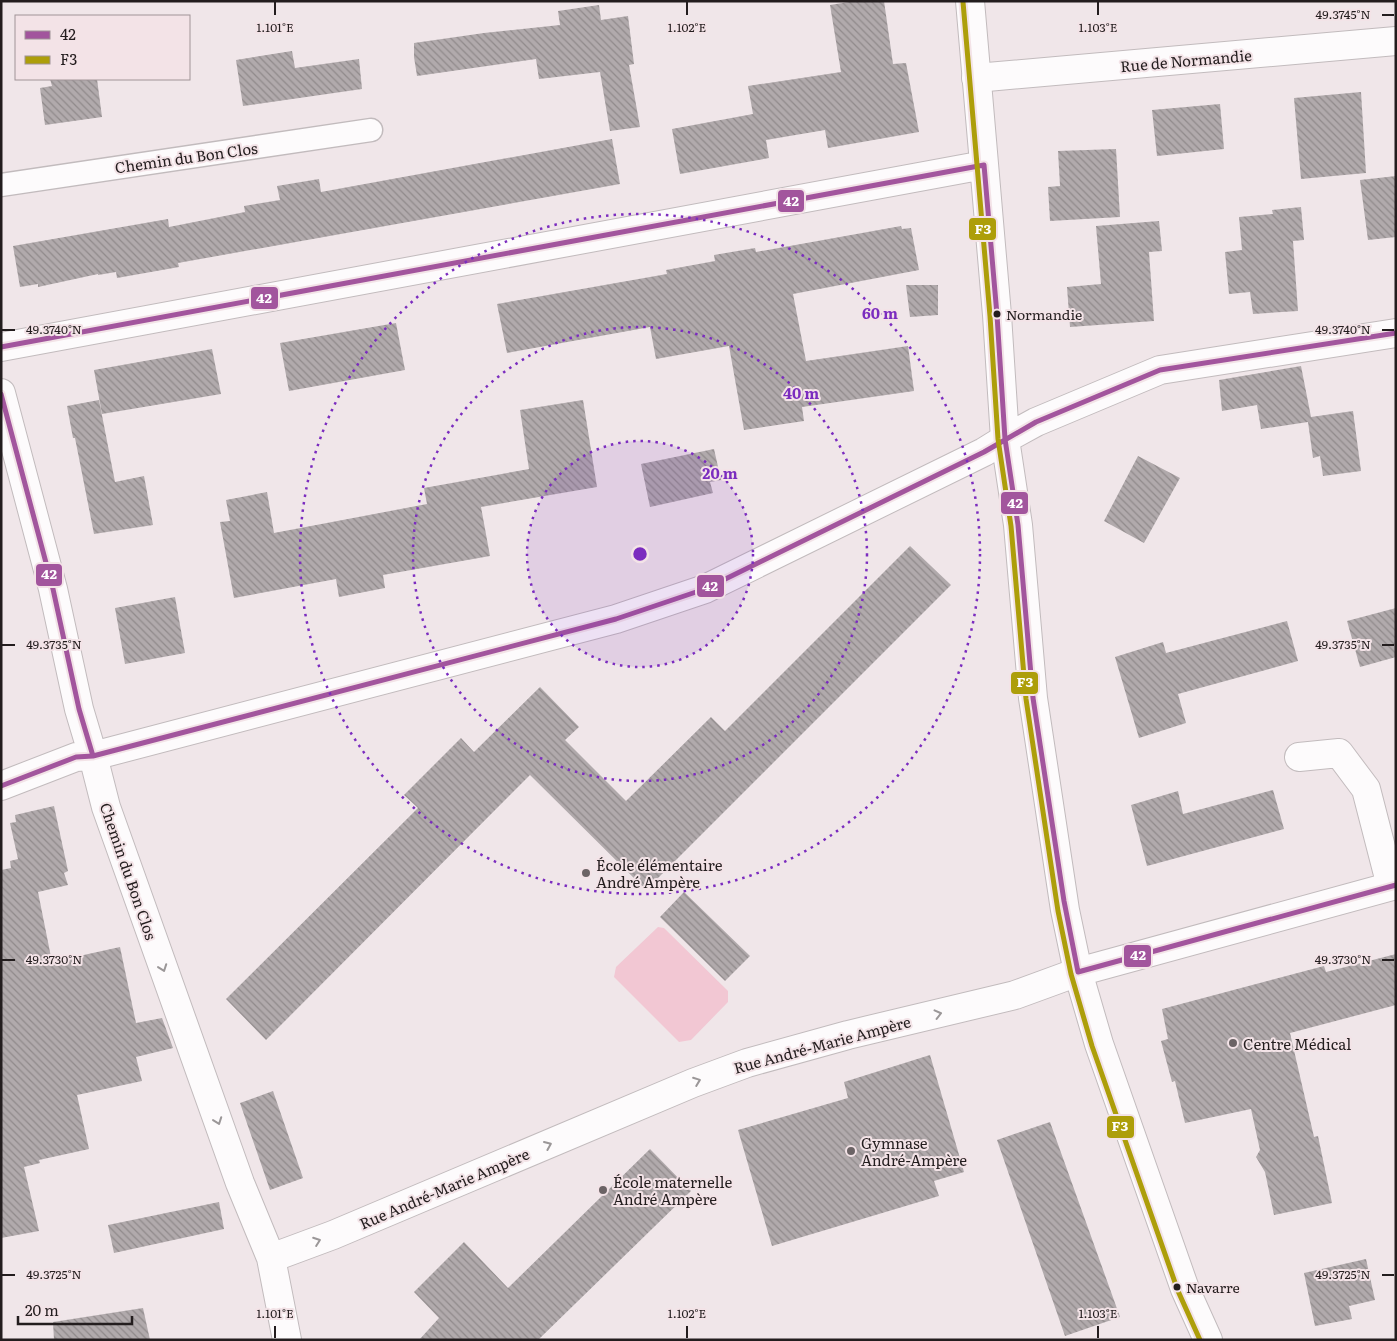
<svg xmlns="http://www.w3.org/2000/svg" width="1397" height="1341" font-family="Literata,serif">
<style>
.pitch{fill:#f2c7d3}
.building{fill:url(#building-back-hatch)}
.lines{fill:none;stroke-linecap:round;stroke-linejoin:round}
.lane-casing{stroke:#c2bbbd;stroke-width:25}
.street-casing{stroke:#c2bbbd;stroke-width:30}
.secondary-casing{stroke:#c2bbbd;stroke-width:30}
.lane{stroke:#fdfbfc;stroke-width:22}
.street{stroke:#fdfbfc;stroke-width:28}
.secondary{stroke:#fdfbfc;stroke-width:28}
.bus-1-casing{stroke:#f3e3e7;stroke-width:9}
.bus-2-casing{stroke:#f3e3e7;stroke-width:9}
.bus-1{stroke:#a2559d;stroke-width:5}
.bus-2{stroke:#ad9e0a;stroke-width:5}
.oneway{stroke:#9b9798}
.ticks{fill:none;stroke:#231d1e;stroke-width:2}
.ring{fill:none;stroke:#7b2cbf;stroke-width:2.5;stroke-dasharray:2.5 5}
.bus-dot{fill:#231d1e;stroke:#f3e3e7;stroke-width:2}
.poi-dot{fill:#6b6365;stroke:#f3e3e7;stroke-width:2}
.labels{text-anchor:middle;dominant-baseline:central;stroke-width:4;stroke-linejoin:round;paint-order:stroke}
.bus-label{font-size:14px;fill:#231d1e;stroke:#f3e3e7;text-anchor:start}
.street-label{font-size:15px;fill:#231d1e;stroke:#f3e3e7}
.poi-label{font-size:15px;fill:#231d1e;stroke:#f3e3e7;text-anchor:start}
.ticks-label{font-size:12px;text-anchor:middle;fill:#231d1e;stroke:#f3e3e7;stroke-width:4;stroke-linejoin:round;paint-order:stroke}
.centre{fill:#7b2cbf;stroke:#f3e3e7;stroke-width:2.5}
.ring-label{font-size:15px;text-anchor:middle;font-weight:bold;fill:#7b2cbf;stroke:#f3e3e7;stroke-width:4;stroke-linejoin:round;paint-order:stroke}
.line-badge{stroke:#f3e3e7;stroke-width:2}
.badge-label{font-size:14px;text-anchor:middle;font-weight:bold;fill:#fff}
</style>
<defs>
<pattern id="building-back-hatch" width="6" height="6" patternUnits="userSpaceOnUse" patternTransform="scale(1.25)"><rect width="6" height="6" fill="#b1aaac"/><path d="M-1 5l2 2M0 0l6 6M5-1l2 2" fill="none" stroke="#908a8b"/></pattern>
</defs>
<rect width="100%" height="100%" fill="#f0e6e9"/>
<!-- pitch -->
<path class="pitch" d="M658,927L664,928L728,991V1002L691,1040L679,1042L614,977L616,967Z"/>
<!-- building -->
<path class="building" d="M855,1H884L893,64L906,63L919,132L828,148L825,130L766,140L769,158L680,174L672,129L753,114L748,86L841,72L830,5Z
M599,5L601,20L628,16L634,64L629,65L640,127L610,131L600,72L539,79L536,59L417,76L414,57V43L484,33L560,25L558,11Z
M292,51L295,68L359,59L362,89L243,106L236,60Z
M50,79H97L102,117L45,125L40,88L52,86Z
M1361,92L1366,173L1301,179L1294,98Z
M1220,104L1224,149L1157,156L1152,110Z
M612,139L620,184L178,263L179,267L117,278L116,272L98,275V274L38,287V284L20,287L13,246L168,219L169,227L245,212L244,206L280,200L277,186L319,179L321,192Z
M1116,149L1120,217L1050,221L1048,187L1060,186L1058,151Z
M1396,176V237L1368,240L1360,180Z
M1301,207L1304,240L1293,241L1298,311L1253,314L1250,292L1229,294L1225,252L1242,250L1239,217L1273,214L1272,210Z
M1159,221L1162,251L1149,252L1154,321L1070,327L1067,287L1101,284L1096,226Z
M901,226L902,229L911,228L919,270L793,294L806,361L908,346L914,391L802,407L804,421L744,430L729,346L656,359L650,327L507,353L497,304L667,274L666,270L715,261L714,255L755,248L756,252Z
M906,285H938V315L910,317Z
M396,323L405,370L289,391L280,343Z
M212,349L221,394L102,414L94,370Z
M1301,366L1311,417L1353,411L1361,471L1323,476L1320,456L1313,458L1308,422L1261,429L1257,405L1222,411L1219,380Z
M99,400L115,482L144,476L153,525L94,534L75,438H73L67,406Z
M583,400L597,487L481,507L490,556L383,575L385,588L339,597L336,579L234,598L220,522L230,521L226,500L267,492L274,533L427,504L424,488L529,469L520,410Z
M714,449L721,480L710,482L713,493L650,507L641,464Z
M1138,456L1180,478L1144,543L1104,521Z
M910,546L951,585L646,890L530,775L266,1040L226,999L418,808L404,795L461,738L474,752L540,687L579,727L565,740L626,801L711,717L725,731Z
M175,597L185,653L125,664L115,608Z
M1396,608V657L1360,667L1347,621Z
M1287,621L1298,661L1178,694L1186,723L1139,738L1115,657L1163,642L1166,653Z
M1273,790L1284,829L1147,866L1131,805L1178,791L1183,814Z
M54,806L68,871L64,873L68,885L38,892L52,962L120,947L136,1023L162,1018L173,1048L136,1057L142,1081L77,1095L89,1149L39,1160L40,1163L24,1167L39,1231L1,1238V870L11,868L10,861L18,859L10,823L16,822L15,815Z
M684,892L750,956L725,981L660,917Z
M1396,954V1005L1290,1033L1314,1137L1318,1136L1332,1203L1274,1215L1265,1172L1256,1157L1260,1150L1251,1109L1185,1123L1175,1081L1172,1082L1161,1041L1168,1039L1162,1009L1324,966L1326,972Z
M930,1055L964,1172L934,1181L939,1196L772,1246L738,1130L848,1098L844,1082Z
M273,1091L303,1178L270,1190L240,1103Z
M1050,1122L1120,1317L1065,1336L997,1140Z
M650,1149L691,1191L538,1340H419L439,1318L414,1292L464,1242L508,1288Z
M219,1202L224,1229L114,1253L108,1225Z
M1366,1259L1375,1300L1349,1306L1352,1319L1315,1326L1304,1273Z
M143,1308L150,1340H54L53,1322Z"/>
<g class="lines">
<defs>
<path id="lane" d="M1,185L371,130"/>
<path id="street" d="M976,78L1396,41
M93,756L106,807L240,1183L271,1258L287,1340
M1299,757L1339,753L1366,789L1391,886
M271,1258L333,1235L693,1083L747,1063L848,1035L1015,995L1078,972L1396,885"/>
<path id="secondary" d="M970,1L997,315L1005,439L1018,525L1033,698L1065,910L1078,972L1099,1044L1185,1289L1208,1340
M1,347L984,165
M1,393L53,589L79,709L93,756
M1,786L76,757L93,756L616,619L705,589L984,452L1005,439L1036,422L1160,370L1396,333"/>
</defs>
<!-- lane casing -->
<use href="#lane" class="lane-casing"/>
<!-- street casing -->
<use href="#street" class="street-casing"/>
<!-- secondary casing -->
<use href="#secondary" class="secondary-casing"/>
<!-- lane -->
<use href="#lane" class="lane"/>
<!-- street -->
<use href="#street" class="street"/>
<!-- secondary -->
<use href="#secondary" class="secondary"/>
<defs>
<path id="bus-1" d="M1,347L984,165L997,315L1005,439L1018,525L1033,698L1064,901L1078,972L1396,885
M1,394L53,589L79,709L93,756
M1,786L76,757L93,756L616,619L705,589L984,452L1036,422L1160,370L1396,333"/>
<path id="bus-2" d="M963,2L990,316L998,439L1011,526L1026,699L1058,911L1071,974L1092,1046L1178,1291L1200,1340"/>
</defs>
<!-- bus-1 casing -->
<use href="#bus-1" class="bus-1-casing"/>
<!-- bus-2 casing -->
<use href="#bus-2" class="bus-2-casing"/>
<!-- bus-1 -->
<use href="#bus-1" class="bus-1"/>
<!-- bus-2 -->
<use href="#bus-2" class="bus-2"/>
</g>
<!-- one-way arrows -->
<defs><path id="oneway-chevron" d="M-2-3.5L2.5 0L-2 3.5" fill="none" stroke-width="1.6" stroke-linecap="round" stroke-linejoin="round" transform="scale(1.25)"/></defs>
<g class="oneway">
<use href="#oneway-chevron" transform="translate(163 968) rotate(70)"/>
<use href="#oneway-chevron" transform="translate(938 1014) rotate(-14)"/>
<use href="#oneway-chevron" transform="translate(697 1081) rotate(-21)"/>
<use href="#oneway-chevron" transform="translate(218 1121) rotate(70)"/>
<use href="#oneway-chevron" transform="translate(548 1145) rotate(-23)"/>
<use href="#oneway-chevron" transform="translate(317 1241) rotate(-20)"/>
</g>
<!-- ticks -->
<path class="ticks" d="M275,2V15M687,2V15M1098,2V15M1382,15H1394M2,330H15M1382,330H1394M2,645H15M1382,645H1394M2,960H15M1382,960H1394M2,1275H15M1382,1275H1394M275,1326V1338M687,1326V1338M1098,1326V1338"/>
<!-- distance rings -->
<circle cx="640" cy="554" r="113" fill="#7b2cbf" fill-opacity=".12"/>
<g class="ring">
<circle cx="640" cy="554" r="113"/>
<circle cx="640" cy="554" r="227"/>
<circle cx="640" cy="554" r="340"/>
</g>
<!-- markers -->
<g class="bus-dot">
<circle cx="997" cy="314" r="4.5"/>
<circle cx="1177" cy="1287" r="4.5"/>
</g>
<g class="poi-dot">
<circle cx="586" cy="873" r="5"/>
<circle cx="1233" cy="1043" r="5"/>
<circle cx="851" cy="1151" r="5"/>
<circle cx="603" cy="1190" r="5"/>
</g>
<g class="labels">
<!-- bus labels -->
<g class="bus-label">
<text x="1006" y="314">Normandie</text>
<text x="1186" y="1287">Navarre</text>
</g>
<!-- street labels -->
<g class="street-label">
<text transform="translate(1186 60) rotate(-5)">Rue de Normandie</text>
<text transform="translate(186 157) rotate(-8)">Chemin du Bon Clos</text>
<text transform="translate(129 871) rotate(71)">Chemin du Bon Clos</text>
<text transform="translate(822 1044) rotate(-15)">Rue André-Marie Ampère</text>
<text transform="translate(444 1188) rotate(-23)">Rue André-Marie Ampère</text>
</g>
<!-- poi labels -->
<g class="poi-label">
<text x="596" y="864">École élémentaire<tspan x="596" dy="17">André Ampère</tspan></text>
<text x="1243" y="1043">Centre Médical</text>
<text x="861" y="1142">Gymnase<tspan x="861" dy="17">André-Ampère</tspan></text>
<text x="613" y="1181">École maternelle<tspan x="613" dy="17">André Ampère</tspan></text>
</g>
</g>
<g class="ticks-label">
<text x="1343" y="19">49.3745°N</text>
<text x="275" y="32">1.101°E</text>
<text x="687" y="32">1.102°E</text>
<text x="1098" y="32">1.103°E</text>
<text x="54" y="334">49.3740°N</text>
<text x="1343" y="334">49.3740°N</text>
<text x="54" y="649">49.3735°N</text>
<text x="1343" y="649">49.3735°N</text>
<text x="54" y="964">49.3730°N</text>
<text x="1343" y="964">49.3730°N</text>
<text x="54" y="1279">49.3725°N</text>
<text x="1343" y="1279">49.3725°N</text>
<text x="275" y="1318">1.101°E</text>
<text x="687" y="1318">1.102°E</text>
<text x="1098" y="1318">1.103°E</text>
</g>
<circle cx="640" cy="554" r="8" class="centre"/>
<g class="ring-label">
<text x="880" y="319">60 m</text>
<text x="801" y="399">40 m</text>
<text x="720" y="479">20 m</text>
</g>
<g class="line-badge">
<rect x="777" y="189" width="28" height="24" rx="5" fill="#a2559d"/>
<rect x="968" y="217" width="29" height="24" rx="5" fill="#ad9e0a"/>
<rect x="250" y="286" width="29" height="24" rx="5" fill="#a2559d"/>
<rect x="1000" y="491" width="29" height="24" rx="5" fill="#a2559d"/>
<rect x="35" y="563" width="28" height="24" rx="5" fill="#a2559d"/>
<rect x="696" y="574" width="29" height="24" rx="5" fill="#a2559d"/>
<rect x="1010" y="671" width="29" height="24" rx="5" fill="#ad9e0a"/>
<rect x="1123" y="944" width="29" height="24" rx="5" fill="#a2559d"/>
<rect x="1106" y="1115" width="29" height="24" rx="5" fill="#ad9e0a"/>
</g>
<g class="badge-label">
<text x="791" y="206">42</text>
<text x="983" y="234">F3</text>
<text x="264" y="303">42</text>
<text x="1015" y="508">42</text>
<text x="49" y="579">42</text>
<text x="710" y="591">42</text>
<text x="1025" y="687">F3</text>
<text x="1138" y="960">42</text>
<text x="1120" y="1131">F3</text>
</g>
<!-- border -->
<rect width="1397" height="1341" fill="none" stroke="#231d1e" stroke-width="5"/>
<!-- legend -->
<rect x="15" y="15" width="175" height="65" fill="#f3e3e7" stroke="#a09497"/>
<rect x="25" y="31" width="25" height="8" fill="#a2559d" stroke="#a09497"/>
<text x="60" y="40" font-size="15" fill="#231d1e">42</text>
<rect x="25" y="56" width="25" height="8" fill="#ad9e0a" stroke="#a09497"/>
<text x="60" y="65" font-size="15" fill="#231d1e">F3</text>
<!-- scale -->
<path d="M18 1316v8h114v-8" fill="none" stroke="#231d1e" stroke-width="2.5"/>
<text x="25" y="1316" font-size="15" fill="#231d1e" stroke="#f3e3e7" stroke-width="4" paint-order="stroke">20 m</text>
</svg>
